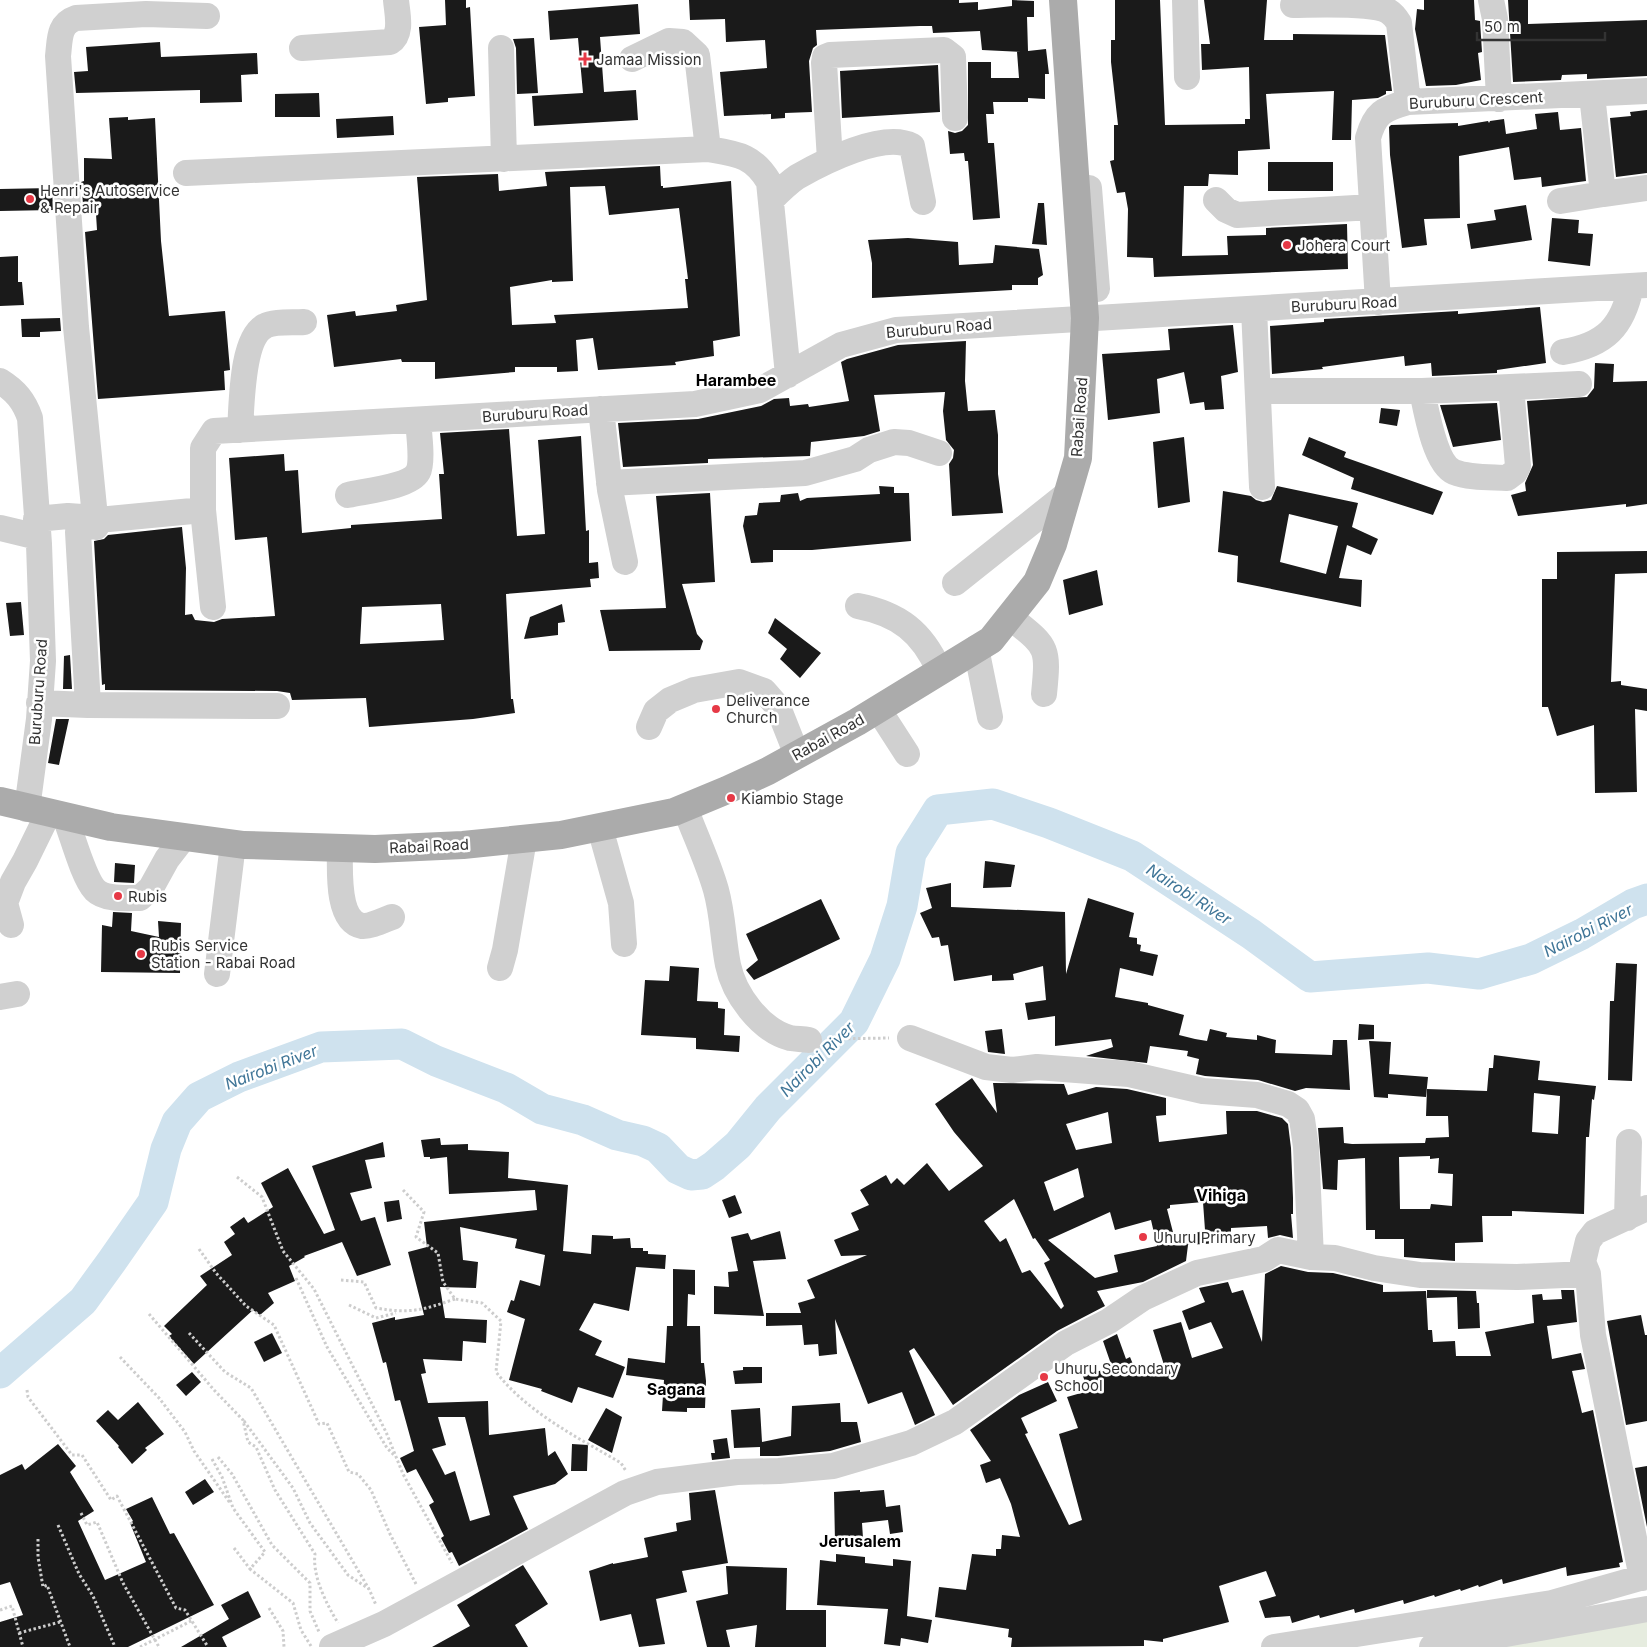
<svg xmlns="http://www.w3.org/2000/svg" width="1647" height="1647" font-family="Inter,sans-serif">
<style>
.green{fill:#e6ecdf}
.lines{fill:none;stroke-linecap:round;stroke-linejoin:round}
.river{stroke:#cfe2ee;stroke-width:31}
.building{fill:#1a1a1a;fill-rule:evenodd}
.path{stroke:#cdcdcd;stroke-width:3;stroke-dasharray:2.5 2.5;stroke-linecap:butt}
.minor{stroke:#d0d0d0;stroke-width:26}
.major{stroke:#ababab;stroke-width:28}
.poi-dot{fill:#e63946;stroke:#fff;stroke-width:2}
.labels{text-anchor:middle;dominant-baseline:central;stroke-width:5;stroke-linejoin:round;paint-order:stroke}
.poi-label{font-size:15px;fill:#333;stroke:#fff;text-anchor:start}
.street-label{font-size:15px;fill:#333;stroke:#fff}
.neighbourhood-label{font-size:16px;font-weight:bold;fill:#000;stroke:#fff}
.water-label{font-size:16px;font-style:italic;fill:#3f7597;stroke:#fff}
</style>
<rect width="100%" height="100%" fill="#fff"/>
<!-- green -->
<path class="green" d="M1647,1620V1647H1499Z"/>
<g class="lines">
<!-- river -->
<path class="river" d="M0,1373L83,1301L112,1261L153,1202L166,1149L177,1122L199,1097L239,1077L321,1047L402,1044L436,1061L506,1088L542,1109L583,1120L617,1135L643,1141L658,1148L678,1169L691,1175L702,1174L714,1166L738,1145L768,1108L854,1022L885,959L902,906L911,853L938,810L993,804L1049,823L1132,856L1251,934L1310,977L1428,968L1479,974L1531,959L1582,934L1633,904L1647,899"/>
</g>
<!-- building -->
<path class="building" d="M445,0H466V8L470,7L475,96L448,98V102L426,104L419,27L446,25Z
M689,0H959V3L978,2V10L1012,6V0L1034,1V17H1027L1028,51L1046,49L1049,74H1045V99L1028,98V102H993L994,114H986L988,143H994L1000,218L973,220L968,161H965L964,153L950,154L948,131L955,133L962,131L968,125V62H991V78H1019L1017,52H1021L982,50L980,31L933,33L932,26H920L816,30L817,45L813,48L809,61L812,112L785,113V118L771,119V114L724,116L720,72L767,68L765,40L726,42L725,19L690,20Z
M1115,0H1160L1165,125L1245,124V119H1250L1249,67L1202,70L1201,44H1210L1204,0H1267L1264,40H1293V34L1385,35L1392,91H1386V94L1378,98L1352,100L1351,140H1332L1334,91L1266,94L1270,149L1238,151V175L1209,174L1208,186H1184L1182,256L1228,255L1227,236L1266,235V228L1347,224L1348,269L1154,277L1153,258L1127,257L1128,209L1125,192L1117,193L1110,161L1114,160V125H1118L1111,62V40H1115Z
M1424,0H1474L1475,20L1480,21L1482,52L1478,53L1481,80L1456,85L1426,86L1415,29L1417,9L1424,10Z
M1508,0H1528V24L1647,20V76L1587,79V74L1562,75L1561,80L1513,82Z
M638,4L640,34L600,37L604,92L636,90L638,120L534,126L532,96L583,93L578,38L550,40L548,11Z
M534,38L538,93L517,94L516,48L513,39Z
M160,42L161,57L257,53L258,74L241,75L242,102L200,103V90L76,93L74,72L88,71L86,47Z
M938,65L940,112L842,118L840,71Z
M319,93L320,117H275V94Z
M1647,110V173L1616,177L1610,118L1631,116L1630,112Z
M1558,112L1560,130L1581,128L1586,181L1542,187L1541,177L1514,180L1509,147L1459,156L1460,218L1424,219L1427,245L1402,248L1390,155L1389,127L1391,125L1458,123V126L1488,121L1489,123L1490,121L1504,119L1506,134L1537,129L1535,114Z
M393,116L394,135L337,138L336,119Z
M128,117V120L155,118L161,241L169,316L225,311L230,370L224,371L225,390L98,399L85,232L97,230L96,214H84L81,182L84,181V158L112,159L109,118Z
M1268,162H1333V191H1268Z
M660,166L661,186H663V188L731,181L740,336L713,341L714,356L675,362L676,365L598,370L593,338L576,340L578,371L557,372V367H515V372L435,379V362H402L401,359L334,367L327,315L355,311L356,316L397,311L396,305L427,300L417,177L498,174L499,191L547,186L545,172ZM605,186L609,215L679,208L688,279H685L688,308L554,315L556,323L512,325L510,287L552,280V282L573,281L570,187Z
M52,188L53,210L0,211V189Z
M1038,203H1044L1047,245L1032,244Z
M1526,205L1532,240L1471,249L1467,224L1496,220L1494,210Z
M1552,218L1579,220L1578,233L1593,234L1590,266L1548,261Z
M908,238L958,242L959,265L993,263L995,245L1039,249L1043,275L1038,278V285H1012V290L872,298V263L868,240Z
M18,256V282H22L24,305L0,306V257Z
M1540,307L1546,363L1497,370V373L1432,376L1431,363L1405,366L1404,356L1322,367L1323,369L1272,374L1270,326L1324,322V319L1458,311V314Z
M60,318L61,331L40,332V337H22L21,319Z
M1233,325L1238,372L1221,376L1224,409L1205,410L1204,402L1190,404L1184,372L1157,379L1160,413L1108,420L1102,354L1170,350L1168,329Z
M966,341L965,381L968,411L995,410L998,435V474L1003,513L952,516L949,464L953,458L954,450L946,440L943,411L945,392L874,395L880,431L864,436L811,442L810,456L708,459V463L623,467L618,423L698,419L761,406L774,399L789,398L790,406L808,404L809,407L849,401L841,362L847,359L898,345Z
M1595,363L1614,364L1613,382L1647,381V504L1626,507V504L1518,516L1511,495L1526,491L1525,483L1533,465L1527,401L1587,397L1594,388Z
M1497,403L1501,440L1453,447L1440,405Z
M1381,408L1400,410L1397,426L1379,423Z
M509,429L517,536L545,534L538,440L581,436L586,531L589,530V563L598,562L599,578L590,579L591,587L506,594L511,699H513L515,713L473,719L369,727L366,698L292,700L290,693L277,691L105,690V684L102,685L94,541L104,539L108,535L182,527L186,568L185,615L192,614L195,620L214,622L222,619L275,616L267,537L235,540L229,458L284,454L285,471L298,470L302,533L351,528V525L442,519L439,474H444L440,433ZM441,604L444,640L360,644L362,607Z
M1184,437L1190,502L1158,508L1153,442Z
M1309,437L1346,452L1344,457L1443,492L1433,515L1351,489L1354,478L1302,455Z
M879,486L894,487V493H909L911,541L812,550H773V562L751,563L743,526L745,516L757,515L759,503L780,502L781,495L798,493L800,501L807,498L880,494Z
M1277,486L1358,503L1352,527L1378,539L1371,555L1347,545L1339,578L1362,580L1361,607L1237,582L1238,556L1218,552L1223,491L1251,496L1256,500L1263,502L1271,500ZM1289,514L1338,526L1326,574L1280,562Z
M710,493L715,582L682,584L697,634L703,641L700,650L609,651L600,610L666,608L656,496Z
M1647,551V573L1615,574L1611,682L1621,681V685L1647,689V711L1635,709L1637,792L1595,793L1594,725L1557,736L1548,707H1542V579H1557V552Z
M1097,570L1103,605L1069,615L1063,580Z
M21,602L24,635L10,636L6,603Z
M562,604L565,622L558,623V635L524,639L530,617Z
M775,618L821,653L800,678L780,659L787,649L768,633Z
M70,655L72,689H63L64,656Z
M56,719H69L59,765L48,763Z
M985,861L1015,865L1011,887L983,888Z
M115,863L135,865L134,883L114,882Z
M951,883V907L1065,912L1066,974L1088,898L1134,913L1129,937L1137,938V944L1141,945L1140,951L1158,955L1153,976L1120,968L1115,997L1148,1003V1005L1184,1015L1179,1035L1195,1039L1207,1041L1210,1029L1227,1033L1226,1037L1257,1040V1035L1276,1040L1275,1053L1332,1055L1333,1040H1347L1350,1090L1306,1088L1295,1091L1258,1080L1205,1076L1196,1074L1199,1059L1187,1056L1188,1051L1150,1046L1147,1063L1086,1056L1113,1047L1111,1039L1055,1046V1016L1028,1020L1025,1003L1046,1000L1043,966L1013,974L1014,980L992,981V975L954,981L948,945L941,946L939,937L932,938L920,913L932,908L926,888Z
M821,899L840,939L754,980L746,970L758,960L746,934Z
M113,912L132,913L131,931L159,937L158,921L181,923L180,973L101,972L102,925L112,927Z
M1616,963L1637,964L1632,1081L1608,1080L1610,1001H1614Z
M670,966L699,968L697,1001L718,1002V1008L725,1009L724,1035L740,1036L739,1052L696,1049V1038L641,1035L645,980L669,981Z
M1359,1024L1374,1025V1039L1358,1040Z
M1002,1029L1005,1054L988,1052L985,1031Z
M1369,1041L1391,1042L1389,1074L1428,1077L1426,1097L1388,1094V1098L1374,1097Z
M1494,1055L1540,1061L1538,1080L1596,1086L1594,1100L1592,1099L1589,1137H1586L1584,1214L1512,1211V1216H1482L1483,1242L1455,1243V1261L1404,1257V1239H1375V1230H1366L1365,1158L1338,1160L1337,1190L1323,1189L1318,1128L1343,1127L1344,1143L1352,1144L1425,1143L1426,1138L1449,1137L1448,1116H1426L1427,1089L1487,1091L1489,1068H1493ZM1534,1093L1560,1096L1558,1134L1532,1132ZM1430,1156V1159L1439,1158L1438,1173L1453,1174L1452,1206L1431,1204L1430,1209H1400L1399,1157Z
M972,1078L997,1113L993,1083L1064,1084L1068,1095L1096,1087L1127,1089L1166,1098V1115L1156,1116L1159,1142L1227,1134L1226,1111H1257L1282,1118L1288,1124L1291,1148L1293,1198V1214H1291L1293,1238L1280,1235L1268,1238L1267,1226L1231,1228V1236L1218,1237V1243L1188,1245L1186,1261L1143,1282L1097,1291L1105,1306L1057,1331L953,1405L914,1348L909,1351L935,1415L915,1425L902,1392L868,1404L835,1319L837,1354L819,1356L818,1344L804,1345L802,1325L766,1326V1313H801L798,1303L815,1298L807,1280L867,1255L841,1256L834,1240L859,1230L851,1213L869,1205L860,1190L886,1175L891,1184L897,1178L904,1185L927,1163L949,1191L983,1166L954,1132L935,1104ZM1108,1112L1112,1143L1076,1150L1066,1124ZM1078,1168L1084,1197L1054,1211L1044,1182ZM1014,1199L1033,1239L1035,1238L1050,1260L1044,1263L1064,1306L1061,1309L1030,1270L1022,1273L1006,1238L1000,1242L984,1221ZM1203,1202L1205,1230L1175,1240L1167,1209L1170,1208V1205ZM1110,1212L1115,1230L1151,1220L1157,1246L1114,1255L1118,1272L1095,1278L1048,1240Z
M440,1138L441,1145L468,1144V1150L509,1152L508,1178L568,1185L563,1251L591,1254L592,1235L613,1236V1239L630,1238L631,1248H643V1251H648V1254L666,1255L665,1269L636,1267L629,1311L594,1303L579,1330L602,1341L595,1355L625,1367L613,1398L578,1387L572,1403L541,1391L542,1389L509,1380L525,1319L507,1312L511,1300L514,1301L520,1280L540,1286L545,1255L515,1248L517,1239L460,1227L463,1260L478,1262L476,1288L440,1287L445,1318L487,1320L486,1343L463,1341L462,1361L423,1359L426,1373L421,1374L428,1403L488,1401L489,1435L545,1428L548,1456L555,1451L568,1474L555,1484L513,1496L528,1529L459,1566L452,1552L449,1553L441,1538L444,1536L429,1505L434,1502L416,1469L407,1473L400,1458L414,1451L400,1400L395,1401L386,1362L383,1363L372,1323L395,1317V1320L424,1315L408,1252L427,1247L424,1222L537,1210L535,1190L449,1194L447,1157L430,1159V1157H424L421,1140ZM438,1417H465L490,1515L470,1521L455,1471L445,1475L432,1449L446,1445Z
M383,1142L385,1157L365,1160L372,1188L350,1193L361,1221L375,1217L391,1265L357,1276L342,1242L304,1256L305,1257L289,1266L295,1281L268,1293L274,1303L260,1315L253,1310L194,1364L169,1336L172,1334L164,1326L207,1285L200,1276L232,1255L224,1242L235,1234L230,1227L244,1217L248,1223L273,1207L261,1183L288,1168L324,1234L335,1230L312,1166Z
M735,1195L742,1213L729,1218L722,1200Z
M399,1200L402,1219L387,1222L384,1202Z
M780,1231L786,1259L753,1261L764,1316L714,1314V1286L729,1287L728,1272L738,1271L731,1237L748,1233L751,1240Z
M1281,1266L1308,1272L1333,1273L1383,1285V1292L1426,1291L1428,1330H1432L1433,1342L1455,1341L1456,1356H1491L1485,1332L1534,1323L1532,1295L1542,1294L1543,1300L1562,1299L1561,1290H1574L1577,1322L1547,1326L1552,1359L1581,1353L1585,1369L1572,1371L1582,1413L1593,1410L1623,1562L1619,1563L1620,1567L1567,1576L1566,1567L1503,1584L1502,1579L1479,1587L1478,1585L1461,1591L1460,1589L1435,1597L1434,1595L1404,1604L1403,1600L1355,1613L1354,1609L1320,1618L1319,1615L1292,1623L1290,1616L1265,1618L1259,1601L1276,1596L1266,1571L1219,1586L1229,1622L1163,1639V1642L1144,1640V1646L1011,1647L1012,1638L1008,1637L1009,1629L935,1617L939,1587L966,1590L972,1554L996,1556V1549H1001L1002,1535L1020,1537L1011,1504L1000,1478L986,1483L980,1465L991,1461L970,1430L1019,1395L1048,1382L1057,1401L1021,1418L1028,1433L1025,1434L1069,1525L1082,1520L1059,1434L1078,1428L1067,1397L1088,1391L1083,1376L1112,1367L1103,1341L1117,1334L1126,1359L1130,1357L1137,1374L1164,1365L1153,1330L1181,1322L1192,1358L1223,1348L1211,1322L1189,1330L1182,1311L1205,1302L1199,1288L1228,1282L1232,1293L1243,1290L1262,1342L1265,1274Z
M673,1269L695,1270V1295L688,1294L687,1326H700L701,1363H704L706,1381L705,1408H687V1412L662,1411L664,1380L626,1375L628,1358L665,1363L667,1326H673Z
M1427,1290L1476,1291L1477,1303H1479L1480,1328L1458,1329L1457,1297L1427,1298Z
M1641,1315L1645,1335H1647V1421L1626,1425L1607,1321Z
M272,1333L282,1353L264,1362L254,1342Z
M743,1367H762V1383L735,1384L733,1371L743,1370Z
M192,1372L201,1382L186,1396L176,1385Z
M138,1402L164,1434L145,1448L147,1450L132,1464L118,1447L119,1446L96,1421L108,1410L118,1420Z
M840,1403L841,1422H857L861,1442L830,1451L778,1456H760V1447L734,1448L731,1410L760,1408L762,1442L791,1436L792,1406Z
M606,1408L622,1417L612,1453L588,1440Z
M727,1438L730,1458L712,1460L711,1453H715L713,1440Z
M58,1444L76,1466L70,1472L94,1511L78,1521L105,1580L146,1562L130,1523L133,1521L126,1509L152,1497L170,1534L174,1533L214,1605L128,1647H0V1622L23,1615L10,1582L0,1585V1475L22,1464L25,1470Z
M572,1444L588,1445L587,1471H571Z
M1647,1466V1527L1635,1468Z
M205,1479L214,1492L193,1505L185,1492Z
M715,1490L728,1563L682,1571L687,1592L656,1599L665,1644L639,1647L631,1614L600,1621L589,1571L613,1563V1564L648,1557L644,1538L677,1531L676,1523L691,1520L689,1493Z
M860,1490V1492L884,1490L886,1507L900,1505L903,1532L890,1534L888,1520L862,1523L863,1538L835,1542L834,1492Z
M836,1554L865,1557V1563L893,1566V1559L911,1561L907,1616L932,1620L928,1643L901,1638L900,1646L884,1644L888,1609L817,1605L820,1560L836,1562Z
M523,1565L548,1604L515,1625L528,1647H432L470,1626L457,1605Z
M726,1566L787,1568L786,1610H826V1647H755L757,1625L726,1630L730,1647H707L696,1601L728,1594Z
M248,1591L261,1617L222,1637L227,1647H181L229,1619L221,1605Z"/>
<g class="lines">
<!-- path -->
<path class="path" d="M828,1039L889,1038
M237,1177L262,1197L283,1251L314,1289L386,1432L403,1474L452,1563
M403,1190L424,1212L416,1237L438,1253L443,1282L455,1299L482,1303L501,1321L496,1372C528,1413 577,1437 621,1463L626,1471
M199,1249L216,1273L246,1306L274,1325L319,1424L327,1423L349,1472L358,1474L371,1490L390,1534L416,1584
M296,1278L327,1347L387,1448L395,1456
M341,1280L364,1282L376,1308C410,1314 423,1310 455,1299
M349,1305L376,1318L396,1313
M149,1314L214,1390L243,1420L248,1442L256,1447L275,1490L315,1554C312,1576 327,1605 338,1623
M189,1333L225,1372L251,1388L369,1589
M120,1357L159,1398L185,1432L194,1451L230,1503
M27,1390L28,1397L72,1455H82L111,1500L117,1496L176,1608L185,1610L208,1647
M244,1421L293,1488L310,1523L348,1575L369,1589L376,1605
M218,1457L232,1474L272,1545L310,1583V1611L319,1632
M212,1459L222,1477L233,1508L265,1552L250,1569L293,1603L301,1630L311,1646
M81,1513L87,1525L97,1522L123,1583L159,1647
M58,1525L79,1574L93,1596L115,1647
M38,1539V1557L43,1587L47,1585L70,1647
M234,1548L250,1569
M269,1608L283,1631L284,1647
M0,1610L12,1606L23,1647
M19,1633L60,1622
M140,1647L193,1620"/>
<!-- minor -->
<path class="minor" d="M1185,0L1187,77
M1491,0L1495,19L1499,99
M1293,5C1314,5 1371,2 1388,11C1393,14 1396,18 1399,23L1408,102
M302,48L390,42C403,34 397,13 396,0
M501,48L504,159
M632,59L669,41L683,42L697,55L708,149
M1592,95L1603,194L1647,188
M830,160L824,63L825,57L830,55L944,50L953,57L955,118
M186,173L708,149C737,154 753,155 769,182L788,375
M1089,188L1097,289
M771,200C779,192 788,183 797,177C823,162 884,131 912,146L923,202
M1216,200L1226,210L1237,215L1372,207
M1560,201L1603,194
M1378,302L1368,138C1375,113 1383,109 1408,102L1647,91
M1254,309L1262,487
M1563,352C1605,345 1623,327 1631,286
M0,381C16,391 24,401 30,418L39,544L43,661L39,719L27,809
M1259,391H1422L1579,384
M1422,391C1426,410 1435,464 1454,472C1469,478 1491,477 1507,478L1515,472L1518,466L1511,387
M601,409L610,490L625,562
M240,430C242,405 241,338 265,326C274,321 293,323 304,322
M609,483L805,473L855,459L869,450L894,442L909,443L939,453
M348,495C364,491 410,487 418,472C423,462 419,433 418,421
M203,510L213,607
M36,519L68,516L109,519L203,510V448L214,431L695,404L760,390L841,345L896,330L1647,285
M96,527L76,327L58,56C60,40 58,24 76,18L146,14L207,16
M0,528L38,537
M78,532L88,705
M955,583L1067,494
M858,606C899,614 922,632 939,670
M1010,617C1047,647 1049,645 1044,694
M976,648L990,717
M39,703L88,705L277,706
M878,709L907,754
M649,727L656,711L670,700L694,690L739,682L764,691L778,707L797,755
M685,808C695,835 708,862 716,890C723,915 723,940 728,965C734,994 760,1030 790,1038C796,1039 803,1039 809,1040
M65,817C72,834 83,877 95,890C105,900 127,898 140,898L151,888L167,859L184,837
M600,828L621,903L624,944
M340,848C340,868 336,921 362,926C370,927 384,920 392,917
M11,925L5,903L13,882L25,861L48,814
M500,968L505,950L524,839
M217,974L233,844
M0,997L17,994
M910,1038L986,1067L1012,1070L1037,1067L1129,1074L1203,1091L1257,1095L1288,1104L1297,1110L1302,1119L1306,1147L1311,1257
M1627,1218L1629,1142
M1642,1578L1593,1335L1588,1274L1583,1262L1588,1241L1595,1232L1647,1208
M332,1647L384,1624L625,1493L657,1482L737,1472L779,1471L833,1466L911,1443L955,1422L1066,1343L1109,1321L1143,1298L1197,1273L1264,1259L1278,1250L1311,1257L1335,1258L1374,1268L1420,1275L1517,1277L1588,1274
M1274,1647L1552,1603L1647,1576
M1432,1647L1647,1609"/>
<!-- major -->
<path class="major" d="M0,801L111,827L244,845L375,849L463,845L561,835L674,812L727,790L768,771L857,722L991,640L1037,582L1053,544L1078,458L1085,318L1063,0"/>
</g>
<!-- markers -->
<g class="poi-dot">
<path d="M582.5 51.5h5v5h5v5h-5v5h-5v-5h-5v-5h5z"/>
<circle cx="30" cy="199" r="5"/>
<circle cx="1287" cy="245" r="5"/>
<circle cx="716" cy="709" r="5"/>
<circle cx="731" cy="798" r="5"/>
<circle cx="118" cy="896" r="5"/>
<circle cx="141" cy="954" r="5"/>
<circle cx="1143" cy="1237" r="5"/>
<circle cx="1044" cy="1377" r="5"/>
</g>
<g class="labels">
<!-- poi labels -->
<g class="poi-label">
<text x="596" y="59">Jamaa Mission</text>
<text x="40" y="190">Henri's Autoservice<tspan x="40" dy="17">&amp; Repair</tspan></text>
<text x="1297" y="245">Johera Court</text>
<text x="726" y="700">Deliverance<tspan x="726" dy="17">Church</tspan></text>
<text x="741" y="798">Kiambio Stage</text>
<text x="128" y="896">Rubis</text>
<text x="151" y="945">Rubis Service<tspan x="151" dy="17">Station - Rabai Road</tspan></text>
<text x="1153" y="1237">Uhuru Primary</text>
<text x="1054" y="1368">Uhuru Secondary<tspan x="1054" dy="17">School</tspan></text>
</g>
<!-- street labels -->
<g class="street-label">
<text transform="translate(1476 100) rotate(-3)">Buruburu Crescent</text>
<text transform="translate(1344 304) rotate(-3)">Buruburu Road</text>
<text transform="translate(939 328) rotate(-5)">Buruburu Road</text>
<text transform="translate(535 413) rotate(-4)">Buruburu Road</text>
<text transform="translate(1079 417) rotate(-86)">Rabai Road</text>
<text transform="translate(38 692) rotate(-86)">Buruburu Road</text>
<text transform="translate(828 737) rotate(-29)">Rabai Road</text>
<text transform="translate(429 846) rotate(-3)">Rabai Road</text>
</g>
<!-- neighbourhood labels -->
<g class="neighbourhood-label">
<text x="736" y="380">Harambee</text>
<text x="1221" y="1195">Vihiga</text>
<text x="676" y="1389">Sagana</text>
<text x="860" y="1541">Jerusalem</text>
</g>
<!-- water labels -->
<g class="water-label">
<text transform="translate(1189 894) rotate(33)">Nairobi River</text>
<text transform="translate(1588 930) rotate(-27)">Nairobi River</text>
<text transform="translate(817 1059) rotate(-45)">Nairobi River</text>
<text transform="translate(271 1067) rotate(-21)">Nairobi River</text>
</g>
</g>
<!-- scale -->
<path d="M1477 32v8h128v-8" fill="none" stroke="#333333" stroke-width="2.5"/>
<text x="1484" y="32" font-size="15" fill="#333333" stroke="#ffffff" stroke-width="4" paint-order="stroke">50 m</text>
</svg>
